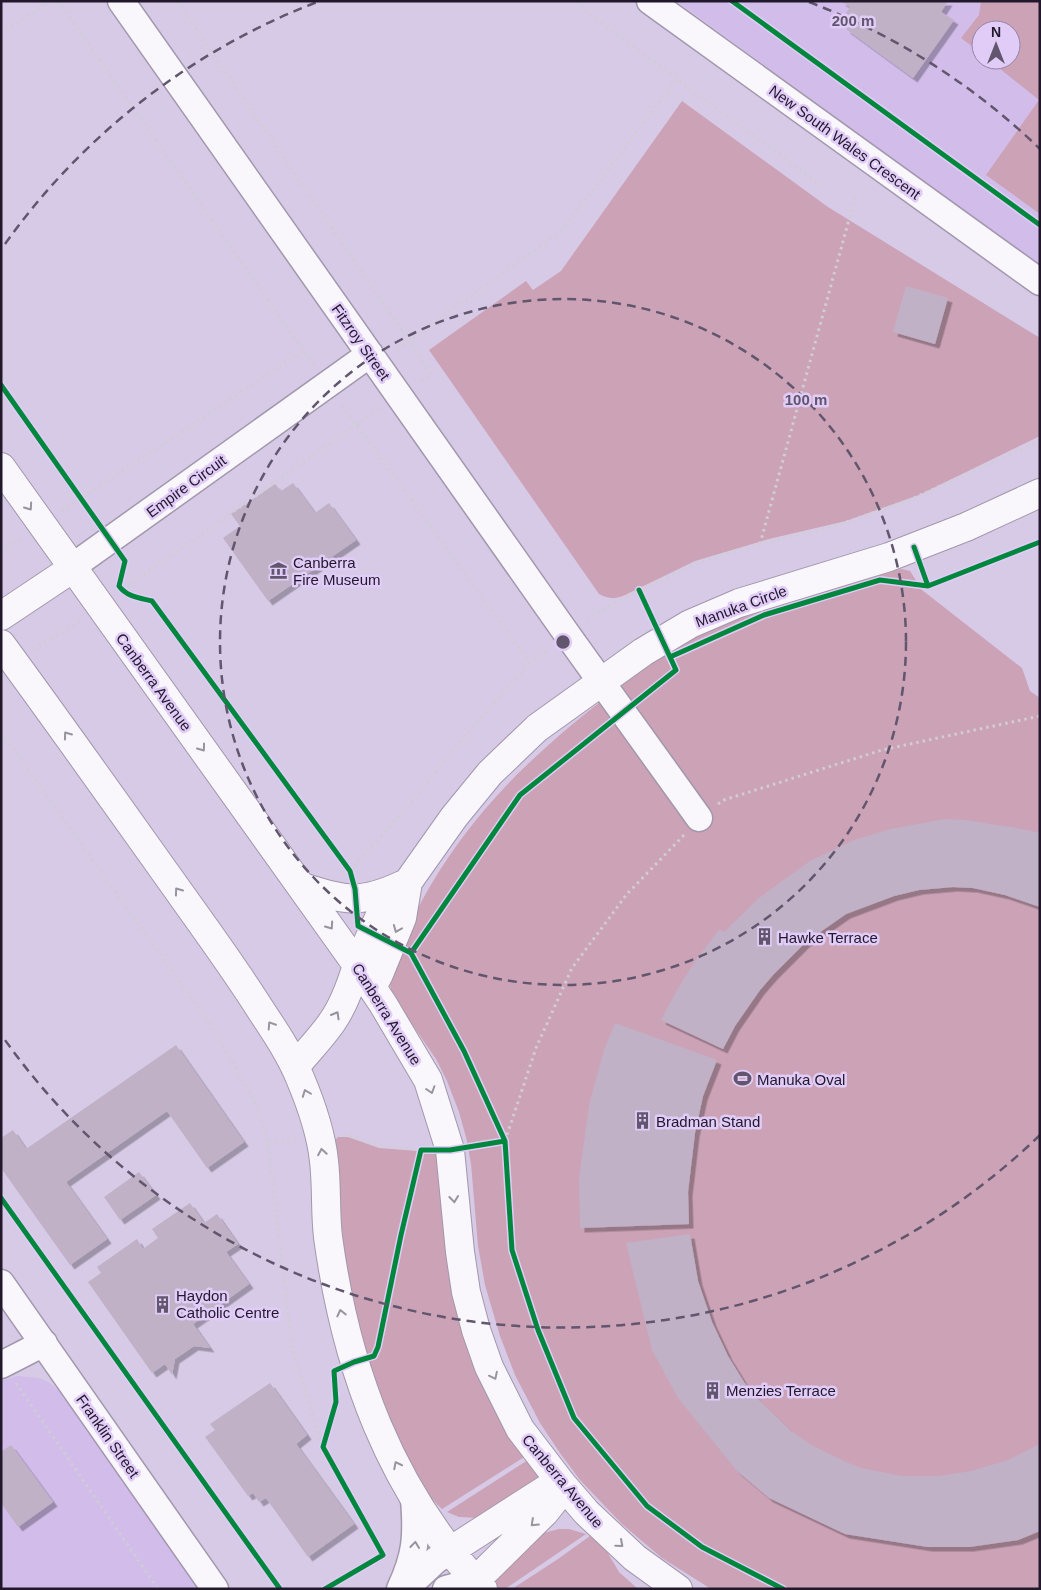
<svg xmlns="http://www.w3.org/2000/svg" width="1041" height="1590" font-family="Arial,sans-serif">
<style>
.built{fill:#d2bcea;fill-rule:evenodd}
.green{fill:#cca2b6}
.building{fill:#c0b1c7;filter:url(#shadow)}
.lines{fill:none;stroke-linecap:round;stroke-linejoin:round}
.street-casing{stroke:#a297ad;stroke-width:29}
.secondary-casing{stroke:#a297ad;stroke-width:30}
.highway-casing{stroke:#a297ad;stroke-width:30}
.path{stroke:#d0cdd5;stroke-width:3;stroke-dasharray:2.5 4;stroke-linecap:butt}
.street{stroke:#f9f7fb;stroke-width:26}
.secondary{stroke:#f9f7fb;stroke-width:28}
.highway{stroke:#f9f7fb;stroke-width:28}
.cycleway-casing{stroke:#e1ccf8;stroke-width:8}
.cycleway{stroke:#00873e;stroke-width:5}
.oneway{stroke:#98939e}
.ring{fill:none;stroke:#61566d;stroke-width:2.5;stroke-dasharray:9 6}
.labels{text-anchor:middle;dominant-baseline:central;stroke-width:5;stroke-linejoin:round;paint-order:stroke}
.street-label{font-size:15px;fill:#22182c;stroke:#e1ccf8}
.poi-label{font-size:15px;fill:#22182c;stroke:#e1ccf8;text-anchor:start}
.centre{fill:#61566d;stroke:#e1ccf8;stroke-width:2.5}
.ring-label{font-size:15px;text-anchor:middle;font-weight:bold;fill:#61566d;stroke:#e1ccf8;stroke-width:5;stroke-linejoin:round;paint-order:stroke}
</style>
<defs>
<filter id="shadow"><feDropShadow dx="4.5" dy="4.5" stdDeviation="0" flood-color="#0004"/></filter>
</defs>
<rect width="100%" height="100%" fill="#d7cae6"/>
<!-- built -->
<path class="built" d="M676,1H1040V266L814,101ZM981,30H1011V60H981Z
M17,1376L39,1378L50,1383L59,1391L199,1589H1V1381Z"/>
<!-- green -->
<path class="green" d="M981,1H1040V214L986,175L1039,100L989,60H1011V30H981V53L961,38L979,15Z
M682,101L828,207L1040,338V436L919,495L846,521L769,539L695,561L623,596C614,599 608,599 599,594L429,350L526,281L533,290L561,271Z
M901,569L910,571L922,590L1022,668L1030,691L1040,698V1589H711L662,1558L622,1524L580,1480L560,1453L540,1423L515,1375L500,1336L485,1285L478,1246L471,1164L467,1141L459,1112L447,1081L436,1059L396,1001C392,994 389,986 390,979C391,973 394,967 396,961C402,942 409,924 419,906C465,820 525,761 600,702C627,681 653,659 683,643C750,607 828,589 901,569Z
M338,1137H348L379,1148L418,1151L375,1347L373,1352L365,1355L346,1272L334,1141Z
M422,1152H433L438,1154L526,1456L442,1509C428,1497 420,1482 411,1465C394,1432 381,1398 367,1363L377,1357L380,1349Z
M528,1460L544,1480L478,1518L459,1517L447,1512Z
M559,1529H569L586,1534L505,1589H499L490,1579L540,1534Z
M590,1536L606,1550L619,1572L638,1589H512L558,1559Z"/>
<!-- building -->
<path class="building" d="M841,1H948L941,12L954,20L913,78L846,29L852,21L845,15L850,7Z
M906,286L948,298L935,344L893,332Z
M293,483L315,513L329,503L356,540L268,601L223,538L240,526L231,514L275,484L281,491Z
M945,819L964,820L1017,828L1040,833V907L1005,895L973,888L953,887L919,890L894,896L846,914L806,942L773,975L760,990L735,1026L723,1049L661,1020L677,990L695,961L720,929L724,932L759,898L810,861L854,840L891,829Z
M615,1023L717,1060L703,1096L695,1133L688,1192L689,1224L580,1228L579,1179L589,1105L604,1050Z
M176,1045L244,1142L207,1168L167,1111L66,1182L107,1239L70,1265L1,1168V1138L13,1130L26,1149Z
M139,1172L156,1195L120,1220L104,1197Z
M190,1203L204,1223L217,1214L238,1244L226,1252L249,1284L193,1324L210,1348L194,1346L175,1359L172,1375L165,1364L152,1373L88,1282L101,1273L97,1267L137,1239L143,1249L158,1238L152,1229Z
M690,1234L698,1281L712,1322L728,1356L744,1382L757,1398L791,1431L813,1446L846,1462L861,1468L902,1476H939L971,1471L1008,1460L1040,1444V1531L1018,1540L969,1547H928L845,1534L769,1498L737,1471L678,1398L652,1350L626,1243Z
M270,1383L307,1435L296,1444L354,1524L308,1557L266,1498L259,1502L253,1493L248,1496L205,1437L215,1430L210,1424Z
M11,1445L53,1502L18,1527L1,1503V1452Z"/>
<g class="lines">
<defs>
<path id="street" d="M121,1L569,637L699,818
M650,1L1040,282
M72,567L370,354
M1,1283L215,1589
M1,1365L44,1343
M400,1589C416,1555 417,1536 414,1499
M405,1589L436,1560L450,1551
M446,1589L475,1581"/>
<path id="secondary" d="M302,887C345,900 359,905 402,885
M357,965L384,907L391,897L408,882L454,817L490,773L537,728L643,652L690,624L739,603L889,557L966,527L1040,493
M372,987L379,974L402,918L408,882"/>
<path id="highway" d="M1,467L357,965L383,1004L428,1080L450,1150L460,1252L466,1292L476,1330L489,1367L520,1429L562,1484L587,1513L635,1558L678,1589
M1,616L67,572L72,567
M1,644C62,727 122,812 182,896C209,934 237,972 262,1012C276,1033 290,1054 300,1078C311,1104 321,1132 324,1161C327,1186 325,1212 328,1237C346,1369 390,1490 483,1589
M295,1067C307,1052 321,1038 332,1022C344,1005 351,985 357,965
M450,1551L559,1481
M475,1581L545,1512L557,1497L562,1484"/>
</defs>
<!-- street casing -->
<use href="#street" class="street-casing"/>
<!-- secondary casing -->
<use href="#secondary" class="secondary-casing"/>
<!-- highway casing -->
<use href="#highway" class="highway-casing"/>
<!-- path -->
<path class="path" d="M58,1L314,365
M177,1L409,341L431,375L419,382
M577,1L583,9L824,188
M1,35L50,1
M397,350L562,230L677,79
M342,405L530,663
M62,511L303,351
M760,544L856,194
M1,551L22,538
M122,590L379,409
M586,619L639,590L699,562L760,544L835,526L909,500L1040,441
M33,649L82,621
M1,732L211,1025L253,1098L268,1142L293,1352L323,1447
M718,804L724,800L882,750L1040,716
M350,871L411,803L464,737L530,663L549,650
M343,1135H348L380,1146L421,1150
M505,1141L536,1048L572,968L627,894L684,835
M268,1142L295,1141
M16,1383L158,1589"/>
<!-- street -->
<use href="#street" class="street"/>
<!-- secondary -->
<use href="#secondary" class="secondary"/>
<!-- highway -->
<use href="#highway" class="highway"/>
<defs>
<path id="cycleway" d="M732,1L1040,225
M1,385L125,561L119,586C127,597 140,598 152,601L350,871L355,889L358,926L411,953L464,1051L505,1141L512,1250L538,1330L574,1418L647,1506L702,1547L783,1589
M914,547L928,586L1040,542
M670,657L764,615L880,580L928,586
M411,953L520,795L676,670L639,590
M1,1198L280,1589
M325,1589L383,1555L323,1447L336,1402L334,1371L354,1362L374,1356L378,1347L401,1235L421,1150H450L505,1141"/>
</defs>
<!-- cycleway casing -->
<use href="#cycleway" class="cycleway-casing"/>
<!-- cycleway -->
<use href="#cycleway" class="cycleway"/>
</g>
<!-- one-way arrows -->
<defs><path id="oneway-chevron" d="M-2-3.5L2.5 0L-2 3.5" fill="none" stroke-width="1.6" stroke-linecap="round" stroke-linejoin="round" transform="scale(1.25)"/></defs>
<g class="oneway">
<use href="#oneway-chevron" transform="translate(29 507) rotate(55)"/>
<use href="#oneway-chevron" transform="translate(67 735) rotate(-126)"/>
<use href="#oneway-chevron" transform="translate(202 748) rotate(54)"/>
<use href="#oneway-chevron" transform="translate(178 891) rotate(-126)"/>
<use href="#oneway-chevron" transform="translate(330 926) rotate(55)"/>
<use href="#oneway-chevron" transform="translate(397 929) rotate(112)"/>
<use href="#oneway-chevron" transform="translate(336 1015) rotate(-60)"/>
<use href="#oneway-chevron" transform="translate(271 1025) rotate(-123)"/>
<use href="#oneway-chevron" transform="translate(431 1090) rotate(72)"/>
<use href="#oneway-chevron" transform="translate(306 1093) rotate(-111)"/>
<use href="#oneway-chevron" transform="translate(322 1152) rotate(-99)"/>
<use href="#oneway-chevron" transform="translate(454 1199) rotate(84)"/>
<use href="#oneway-chevron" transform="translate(341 1313) rotate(-103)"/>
<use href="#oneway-chevron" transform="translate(494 1376) rotate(64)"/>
<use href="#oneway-chevron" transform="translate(397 1465) rotate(-117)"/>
<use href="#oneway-chevron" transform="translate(534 1523) rotate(137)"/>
<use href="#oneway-chevron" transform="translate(620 1544) rotate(41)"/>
<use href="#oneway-chevron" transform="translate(415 1545) rotate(-84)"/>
</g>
<!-- distance rings -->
<g class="ring">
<circle cx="563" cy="642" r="343"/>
<path d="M1040 1135A686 686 0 0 1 5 1040M5 244A686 686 0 0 1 317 2M809 2A686 686 0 0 1 1040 149"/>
</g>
<!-- icons -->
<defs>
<symbol id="museum-bare" viewBox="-9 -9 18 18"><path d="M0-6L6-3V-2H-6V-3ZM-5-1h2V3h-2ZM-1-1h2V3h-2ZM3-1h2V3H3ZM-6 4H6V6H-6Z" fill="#61566d" stroke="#e1ccf8" stroke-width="2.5" paint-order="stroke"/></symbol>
<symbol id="building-bare" viewBox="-9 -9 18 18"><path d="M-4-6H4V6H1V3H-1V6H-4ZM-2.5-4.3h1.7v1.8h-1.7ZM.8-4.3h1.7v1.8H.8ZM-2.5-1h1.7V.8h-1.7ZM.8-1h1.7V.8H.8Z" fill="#61566d" stroke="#e1ccf8" stroke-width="2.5" paint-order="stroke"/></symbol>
<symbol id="stadium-bare" viewBox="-9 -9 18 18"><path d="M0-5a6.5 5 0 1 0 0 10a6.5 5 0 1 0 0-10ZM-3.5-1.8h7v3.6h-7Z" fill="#61566d" stroke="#e1ccf8" stroke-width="2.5" paint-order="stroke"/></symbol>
</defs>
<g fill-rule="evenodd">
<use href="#museum-bare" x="266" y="558" width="25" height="25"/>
<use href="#building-bare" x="752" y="924" width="25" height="25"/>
<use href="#stadium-bare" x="730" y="1066" width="25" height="25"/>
<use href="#building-bare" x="630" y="1108" width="25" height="25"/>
<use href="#building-bare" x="150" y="1292" width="25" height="25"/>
<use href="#building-bare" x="700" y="1378" width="25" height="25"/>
</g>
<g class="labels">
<!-- street labels -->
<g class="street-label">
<text transform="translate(845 142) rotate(36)">New South Wales Crescent</text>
<text transform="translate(361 342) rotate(55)">Fitzroy Street</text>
<text transform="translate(186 486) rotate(-36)">Empire Circuit</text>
<text transform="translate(741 606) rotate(-20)">Manuka Circle</text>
<text transform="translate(154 682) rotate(54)">Canberra Avenue</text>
<text transform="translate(387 1014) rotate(58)">Canberra Avenue</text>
<text transform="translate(108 1436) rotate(55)">Franklin Street</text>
<text transform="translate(563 1481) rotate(50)">Canberra Avenue</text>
</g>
<!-- poi labels -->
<g class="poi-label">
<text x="293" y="562">Canberra<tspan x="293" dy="17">Fire Museum</tspan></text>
<text x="778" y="937">Hawke Terrace</text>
<text x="757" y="1079">Manuka Oval</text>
<text x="656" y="1121">Bradman Stand</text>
<text x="176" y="1295">Haydon<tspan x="176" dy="17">Catholic Centre</tspan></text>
<text x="726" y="1390">Menzies Terrace</text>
</g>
</g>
<circle cx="563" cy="642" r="8" class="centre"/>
<g class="ring-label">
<text x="853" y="26">200 m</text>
<text x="806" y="405">100 m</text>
</g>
<!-- border -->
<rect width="1041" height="1590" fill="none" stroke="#22182c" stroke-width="5"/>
<!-- north arrow -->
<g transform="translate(996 45)"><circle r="24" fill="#e1ccf8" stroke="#9584a6"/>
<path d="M0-4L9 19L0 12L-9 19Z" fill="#61566d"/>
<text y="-8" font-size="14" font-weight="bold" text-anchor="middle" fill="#22182c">N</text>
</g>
</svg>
